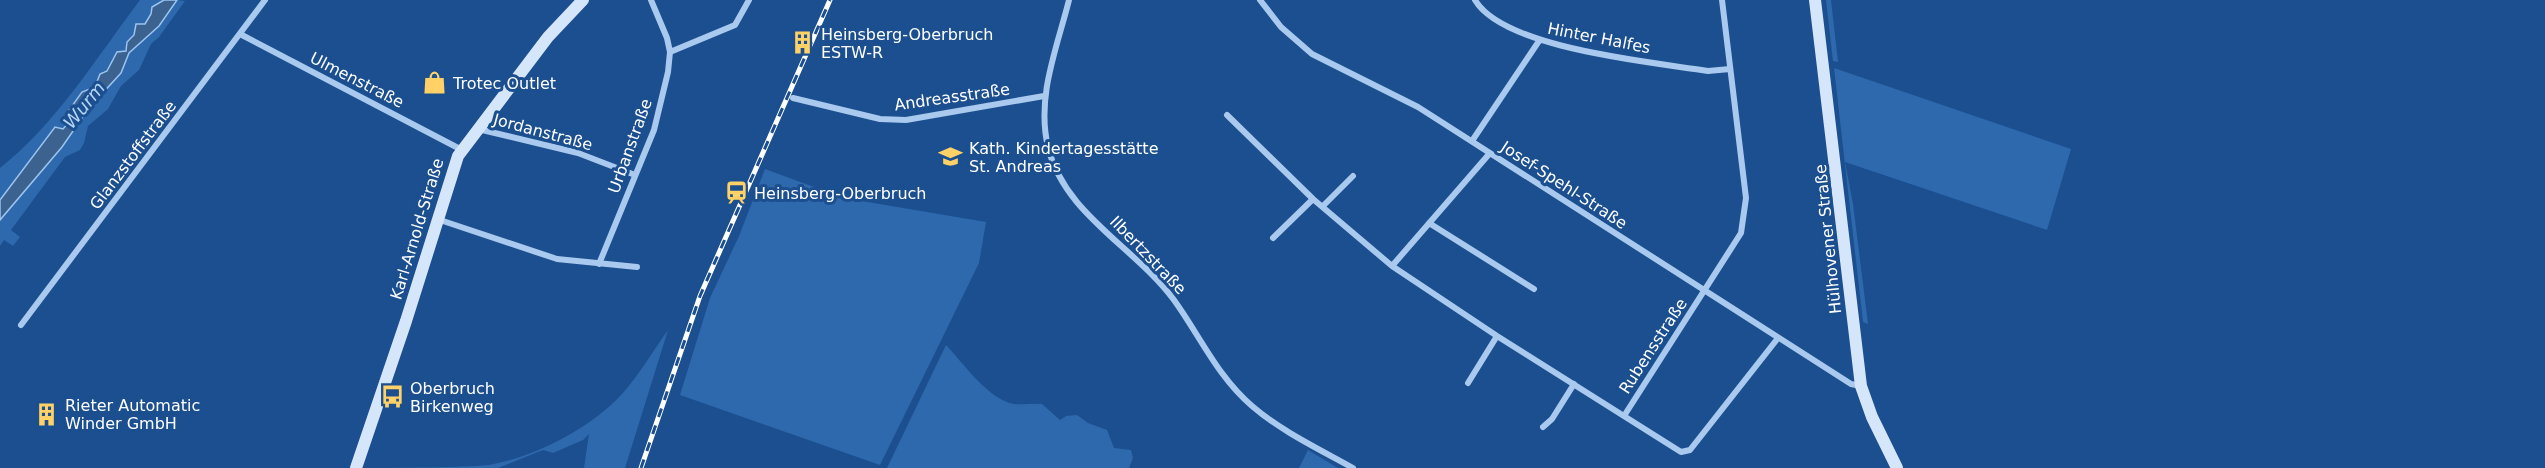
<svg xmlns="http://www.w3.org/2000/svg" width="2545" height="468" font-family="'DejaVu Sans',sans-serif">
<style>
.green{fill:#2e69ad}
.water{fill:#3c6290;stroke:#9cc4f0;stroke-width:1.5}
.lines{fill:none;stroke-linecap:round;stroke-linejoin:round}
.minor{stroke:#a9c9ee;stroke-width:6}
.secondary{stroke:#d6e6fa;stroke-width:12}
.rail-casing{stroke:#fff;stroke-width:5}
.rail{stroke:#1b4f8f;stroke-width:3;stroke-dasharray:9;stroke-linecap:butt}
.labels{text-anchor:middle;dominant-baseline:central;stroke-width:6;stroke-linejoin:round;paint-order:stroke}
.poi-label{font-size:16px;fill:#fff;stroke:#1b4f8f;text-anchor:start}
.street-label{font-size:16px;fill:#fff;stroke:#1b4f8f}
.water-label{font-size:18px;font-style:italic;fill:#b5d3f5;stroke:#1b4f8f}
</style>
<rect width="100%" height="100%" fill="#1b4f8f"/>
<!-- green -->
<path class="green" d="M140,0H164L152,7L151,14L145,24L140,25L127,45L126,51L113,58L111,65L107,71H103L95,87L70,114L69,122L63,129L55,127L0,200V168C57,123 96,58 140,0Z
M177,0L185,1L159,37L151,44L139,70L121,86L108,109L88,126L84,143L80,150L65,157L11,230L20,237L13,246L4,240L0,246V220L62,147L89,108L121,74L129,53L159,26Z
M1826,0H1831L1838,62L1833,61Z
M1834,68L2071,149L2047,230L1845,162L1853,204L1868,324L1863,322Z
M765,169L844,198L986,222L979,263L880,465L680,395L710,298L739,236Z
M668,330L625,468H584L589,434L583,440L553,453L543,450L498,468H388C421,467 457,468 489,465C535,457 591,428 622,394C639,375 653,351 668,330Z
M946,345C963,363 989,400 1014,404C1023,405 1033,403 1042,404L1060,420L1066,416L1077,415L1088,423L1107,430L1114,448L1131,450L1133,458L1129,468H887Z
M1308,450L1338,468H1299Z"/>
<!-- water -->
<path class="water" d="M164,0H177L159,26L129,53L121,73L89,108L62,147L0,220V200L55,127L63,129L69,122L70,114L67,113L82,92L95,87L100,74L107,71L117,52L126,51L127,42L134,35L136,24H145L151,14L152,7Z"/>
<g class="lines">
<!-- minor -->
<path class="minor" d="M1069,0C1057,48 1036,97 1048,147C1064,214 1135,247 1174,300C1200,336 1217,376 1252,406C1281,431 1319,449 1353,468
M1260,0L1281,27L1312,54L1418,107L1851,384L1861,386
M1475,0C1504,49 1653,62 1708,71L1730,69
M240,34L462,150
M670,52L735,25L749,0
M793,98L880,119L906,120L1044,96
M1227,115L1313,199L1392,266
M478,129L578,153L635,175
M1472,141L1539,41
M1490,153L1392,266L1497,336L1681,452L1690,450L1778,338
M1323,206L1353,176
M437,219L557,259L637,267
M1429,223L1534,289
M1273,238L1313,199
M599,264L654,130L668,72L670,52L667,38L651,0
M21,325L265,0
M1468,383L1497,336
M1624,416L1741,233L1746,198L1722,0
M1543,427L1552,419L1574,384"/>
<!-- secondary -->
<path class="secondary" d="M1815,0L1861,386L1872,417L1897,468
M356,468L406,321L458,156L548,37L583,0"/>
<defs>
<path id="rail" d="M641,468L700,296L830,0"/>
</defs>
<!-- rail casing -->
<use href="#rail" class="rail-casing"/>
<!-- rail -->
<use href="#rail" class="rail"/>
</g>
<!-- icons -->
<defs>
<symbol id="building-bare" viewBox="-9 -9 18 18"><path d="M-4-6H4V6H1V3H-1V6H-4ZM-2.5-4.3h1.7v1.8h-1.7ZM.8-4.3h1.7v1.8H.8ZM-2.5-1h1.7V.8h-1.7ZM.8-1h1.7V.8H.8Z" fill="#ffd166" stroke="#1b4f8f" stroke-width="2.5" paint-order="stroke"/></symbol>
<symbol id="shop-bare" viewBox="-9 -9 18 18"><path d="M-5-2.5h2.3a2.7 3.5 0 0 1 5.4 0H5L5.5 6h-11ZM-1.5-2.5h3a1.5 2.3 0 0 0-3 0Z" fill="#ffd166" stroke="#1b4f8f" stroke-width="2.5" paint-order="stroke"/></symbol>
<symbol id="school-bare" viewBox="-9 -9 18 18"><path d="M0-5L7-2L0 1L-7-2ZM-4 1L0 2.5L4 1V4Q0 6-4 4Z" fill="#ffd166" stroke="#1b4f8f" stroke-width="2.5" paint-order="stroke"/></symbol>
<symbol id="station-bare" viewBox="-9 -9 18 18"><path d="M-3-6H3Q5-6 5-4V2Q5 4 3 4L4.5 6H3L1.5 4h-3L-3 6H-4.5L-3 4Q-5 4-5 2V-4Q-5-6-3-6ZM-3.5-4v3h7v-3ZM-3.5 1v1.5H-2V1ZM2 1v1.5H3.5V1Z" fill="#ffd166" stroke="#1b4f8f" stroke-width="2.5" paint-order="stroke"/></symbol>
<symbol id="bus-bare" viewBox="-9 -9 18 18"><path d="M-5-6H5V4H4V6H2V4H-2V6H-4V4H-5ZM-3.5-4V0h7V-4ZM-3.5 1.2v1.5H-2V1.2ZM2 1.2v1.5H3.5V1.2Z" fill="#ffd166" stroke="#1b4f8f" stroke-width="2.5" paint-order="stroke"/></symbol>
</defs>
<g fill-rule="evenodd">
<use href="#building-bare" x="786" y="26" width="33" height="33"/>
<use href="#shop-bare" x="418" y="66" width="33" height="33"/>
<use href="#school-bare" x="934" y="140" width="33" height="33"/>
<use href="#station-bare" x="720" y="176" width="33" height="33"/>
<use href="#bus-bare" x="376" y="380" width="33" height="33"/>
<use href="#building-bare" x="30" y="398" width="33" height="33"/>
</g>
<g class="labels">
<!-- poi labels -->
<g class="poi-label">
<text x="821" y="34">Heinsberg-Oberbruch<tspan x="821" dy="18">ESTW-R</tspan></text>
<text x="453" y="83">Trotec Outlet</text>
<text x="969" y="148">Kath. Kindertagesstätte<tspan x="969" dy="18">St. Andreas</tspan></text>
<text x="754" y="193">Heinsberg-Oberbruch</text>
<text x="410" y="388">Oberbruch<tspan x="410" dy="18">Birkenweg</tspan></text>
<text x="65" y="405">Rieter Automatic<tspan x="65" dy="18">Winder GmbH</tspan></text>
</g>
<!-- street labels -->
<g class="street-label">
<text transform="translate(1599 38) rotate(11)">Hinter Halfes</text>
<text transform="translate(357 80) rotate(27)">Ulmenstraße</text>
<text transform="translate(952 97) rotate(-8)">Andreasstraße</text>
<text transform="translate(543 132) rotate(15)">Jordanstraße</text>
<text transform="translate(630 146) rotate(-70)">Urbanstraße</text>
<text transform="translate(133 155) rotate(-53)">Glanzstoffstraße</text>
<text transform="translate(1564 185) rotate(33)">Josef-Spehl-Straße</text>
<text transform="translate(417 229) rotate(-73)">Karl-Arnold-Straße</text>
<text transform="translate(1828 239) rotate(-96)">Hülhovener Straße</text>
<text transform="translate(1148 255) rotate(46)">Ilbertzstraße</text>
<text transform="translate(1653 346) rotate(-57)">Rubensstraße</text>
</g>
<!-- water labels -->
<g class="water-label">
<text transform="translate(84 105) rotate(-51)">Wurm</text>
</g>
</g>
</svg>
